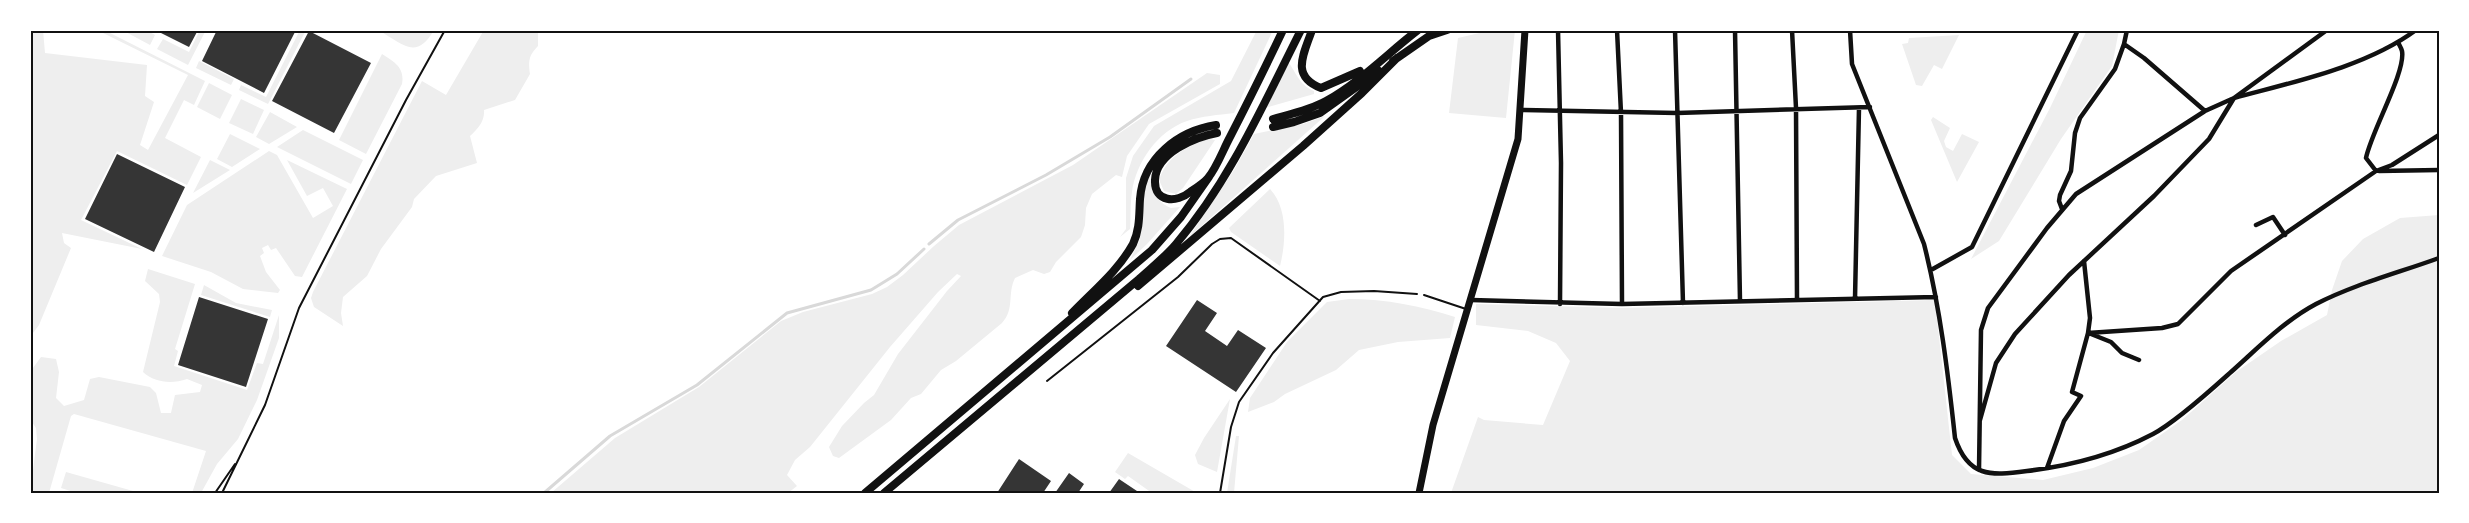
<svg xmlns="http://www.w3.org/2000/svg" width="2469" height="523" font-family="Georgia,serif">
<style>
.green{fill:#eee}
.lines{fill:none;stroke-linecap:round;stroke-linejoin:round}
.stream{stroke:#d9d9d9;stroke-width:3}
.building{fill:#353535}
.service{stroke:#111;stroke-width:2}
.minor{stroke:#111;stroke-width:4.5}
.secondary{stroke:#111;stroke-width:7}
.primary{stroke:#111;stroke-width:8}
.neatline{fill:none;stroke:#111;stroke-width:2}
</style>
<rect width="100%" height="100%" fill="#fff"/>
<!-- green -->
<path class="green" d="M30,30H43L45,53L147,65L145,96L154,102L140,145L148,150L188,75L97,30H109L108,32L205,81L194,105L184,100L165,138L201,157L187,185L117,151L81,220L142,249L62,233L64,243L71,248L39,325L30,337Z
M122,30H146L155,35L150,45Z
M200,30H206L188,65L157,49L163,39L189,52Z
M300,30H306L268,104L239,90L241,85L266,97Z
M378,30H434C416,61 403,44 378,30Z
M484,30H538V46C529,55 528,61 530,74L515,100L484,110C485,121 478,129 470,136L477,163L436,176L414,199L412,207L381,249L367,276L343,297L341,313L343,326L314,307L311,298L313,292L422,81L446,95Z
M1257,30H1273L1234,113C1218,115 1202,116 1187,121C1158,131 1136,162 1132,192C1130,204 1131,217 1130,229L1120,237L1126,229V178L1133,156L1154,126L1231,81Z
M1515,30L1506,118L1449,113L1458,38L1488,31Z
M2087,30H2119L2112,66L2061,139L1999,241L1971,259L2050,108Z
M1959,35L1942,69L1934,65L1922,86L1916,85L1902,44L1908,43L1909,38Z
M382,54C394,62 405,67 402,84L366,154L339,140Z
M199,61L234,79L231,85L196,68Z
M1288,62C1297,73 1298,84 1314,91V94L1265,108Z
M1207,73L1220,75V84L1149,124L1127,156L1122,177L1116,175L1092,194L1086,208L1085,225L1081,237L1056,262L1050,272L1044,274L1033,270L1015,278C1007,294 1015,309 1002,323L956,361L941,370L921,394L911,398L891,420L839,458L833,456L829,447L842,426L864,403L874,395L898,354L947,291L961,276L957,274L938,292L890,347L810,447L795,460L787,475L797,486L788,493H551L615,438L699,387L781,321L803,312L872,294L887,287L903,275L934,246L959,225L1073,165Z
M209,83L232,95L220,119L197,107Z
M241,99L264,110L253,134L229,123Z
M270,112L297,127L269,144L256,137Z
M1325,116L1189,237L1234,170L1254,134L1303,124Z
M1933,117L1950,128L1944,141L1946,147L1953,151L1962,134L1979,142L1957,182L1931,120Z
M303,130L363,160L351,184L277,147Z
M230,134L260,149L232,167L217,159Z
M1208,139L1215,140L1183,188L1176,194L1164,191L1159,180C1167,156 1186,147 1208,139Z
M269,151L277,155L313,218L333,206L323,188L307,196L287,160L347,189L302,277L295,276L276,248L271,250L268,245L262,248L264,253L260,256L266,272L280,290L278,293L243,289L211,272L162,256L187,205Z
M210,160L230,170L193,193Z
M1150,175C1152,190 1155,201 1171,208L1180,207L1147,244L1130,260L1140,239L1145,186Z
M1270,189C1288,208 1286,242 1280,266L1231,232L1229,228Z
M2439,215V493H1451L1478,417L1484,420L1543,425L1570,361L1556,343L1528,331L1476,325V304L1622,308L1935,300L1952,455L1971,474L2043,480L2093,468L2139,450L2182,420L2236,372L2281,341L2327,315L2332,290L2342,261L2363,239L2400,218Z
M148,269L195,284L175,349L178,351L174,366L247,390L257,363L263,364L279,315V338L257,400L238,439L217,464L201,493H192L206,451L74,414L71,416L49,493H30L37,439L36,428L30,419V372L41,357L56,359L59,372L56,398L64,406L84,400L90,379L99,377L150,387L156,393L161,413H171L175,395L200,392L202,385L187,379C172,384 155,383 143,372L160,302L159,294L145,281Z
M204,285L236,303L272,310L270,317L201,295Z
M1349,299C1387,299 1420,306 1455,317L1450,338L1398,342L1359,350L1336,370L1285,394L1274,402L1248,412L1250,398L1287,342L1327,302Z
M1230,399L1217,472L1198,464L1195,455L1204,438Z
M1236,436H1239L1234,493H1227Z
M1128,453L1197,493H1152L1128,476L1125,479L1115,472Z
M66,472L133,491V493H77L61,488Z"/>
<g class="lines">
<!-- stream -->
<path class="stream" d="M929,244L958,220L1046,175L1110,137L1191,79
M544,493L610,436L697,385L787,313L871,290L897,274L924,249"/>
</g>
<!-- building -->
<path class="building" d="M155,30H198L189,47Z
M217,30H296L264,93L202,61Z
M309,31L371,63L334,133L272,101Z
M117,154L185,187L154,252L85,219Z
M199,297L268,319L246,387L178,365Z
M1197,300L1217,313L1205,331L1227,346L1238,330L1266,348L1236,392L1166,346Z
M1019,459L1051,481L1043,493H997Z
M1069,473L1084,484L1078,493H1055Z
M1119,479L1140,493H1109Z"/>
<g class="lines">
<!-- service -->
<path class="service" d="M1424,295L1466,309
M1047,381L1178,277L1212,244L1220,239L1231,238L1320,301
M215,493L235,464
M222,493L265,405L299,308L406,100L445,30
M1220,493L1231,427L1239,402L1273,353L1323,297L1341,292L1374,291L1417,294"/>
<!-- minor -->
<path class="minor" d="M1558,30L1561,163L1560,304
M1617,30L1621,113L1622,304
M1675,30L1683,303
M1735,30L1740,301
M1792,30L1796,108L1797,300
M1850,30L1852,64L1924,244C1940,307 1948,373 1955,438C1968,477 1990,476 2027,471C2069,466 2115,454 2153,434C2176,422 2211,390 2231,372C2258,348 2284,321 2316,304C2355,284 2398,273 2439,258
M2127,30L2124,44L2144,58L2205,111
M1520,110L1677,113L1870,107
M2376,171L2366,158C2371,132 2406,72 2402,51C2401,47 2399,45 2398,42
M2379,171L2439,170
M2062,209L2059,201L2060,195L2071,171L2075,133L2080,118L2115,69L2124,44
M2256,225L2273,217L2285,235
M1931,270L1972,247L2078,30
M1855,299L1859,108
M1471,300L1622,304L1936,297
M2088,333L2162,328L2178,324L2231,271L2376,171L2392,165L2439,135
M2091,334L2111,342L2122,353L2139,360
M1980,420L1996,363L2015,334L2069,275L2154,196L2209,139L2234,98C2293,82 2366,67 2416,30
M2047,468L2064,421L2081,396L2072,392L2088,333L2090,318L2084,261
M1979,470L1981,330L1988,308L2047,228L2076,194L2205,111L2234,98L2327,30"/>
<!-- secondary -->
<path class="secondary" d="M1419,493L1433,425L1518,139L1525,30"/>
<!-- primary -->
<path class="primary" d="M1312,30C1304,54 1290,76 1321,88L1360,71
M1393,61L1429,36L1447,30
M1273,119C1291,114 1310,110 1326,101C1359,83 1388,53 1418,30
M1273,127L1294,122L1320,113L1379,71
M1217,133C1195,137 1156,153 1155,180C1154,203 1177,203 1190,192C1196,188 1204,183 1208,178C1217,167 1223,150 1230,137C1248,102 1266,66 1283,30
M1138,286L1303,146L1362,93L1397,58
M1072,313C1093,291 1118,271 1133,244C1140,229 1139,215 1140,199C1143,158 1178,131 1216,125
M865,493L1152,250L1181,217L1209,177
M884,493L1139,279C1151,268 1165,257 1176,244C1230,181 1264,103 1301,30"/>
</g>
<!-- border -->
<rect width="2469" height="523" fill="none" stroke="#ffffff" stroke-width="63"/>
<rect x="32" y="32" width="2406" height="460" class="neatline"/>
</svg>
